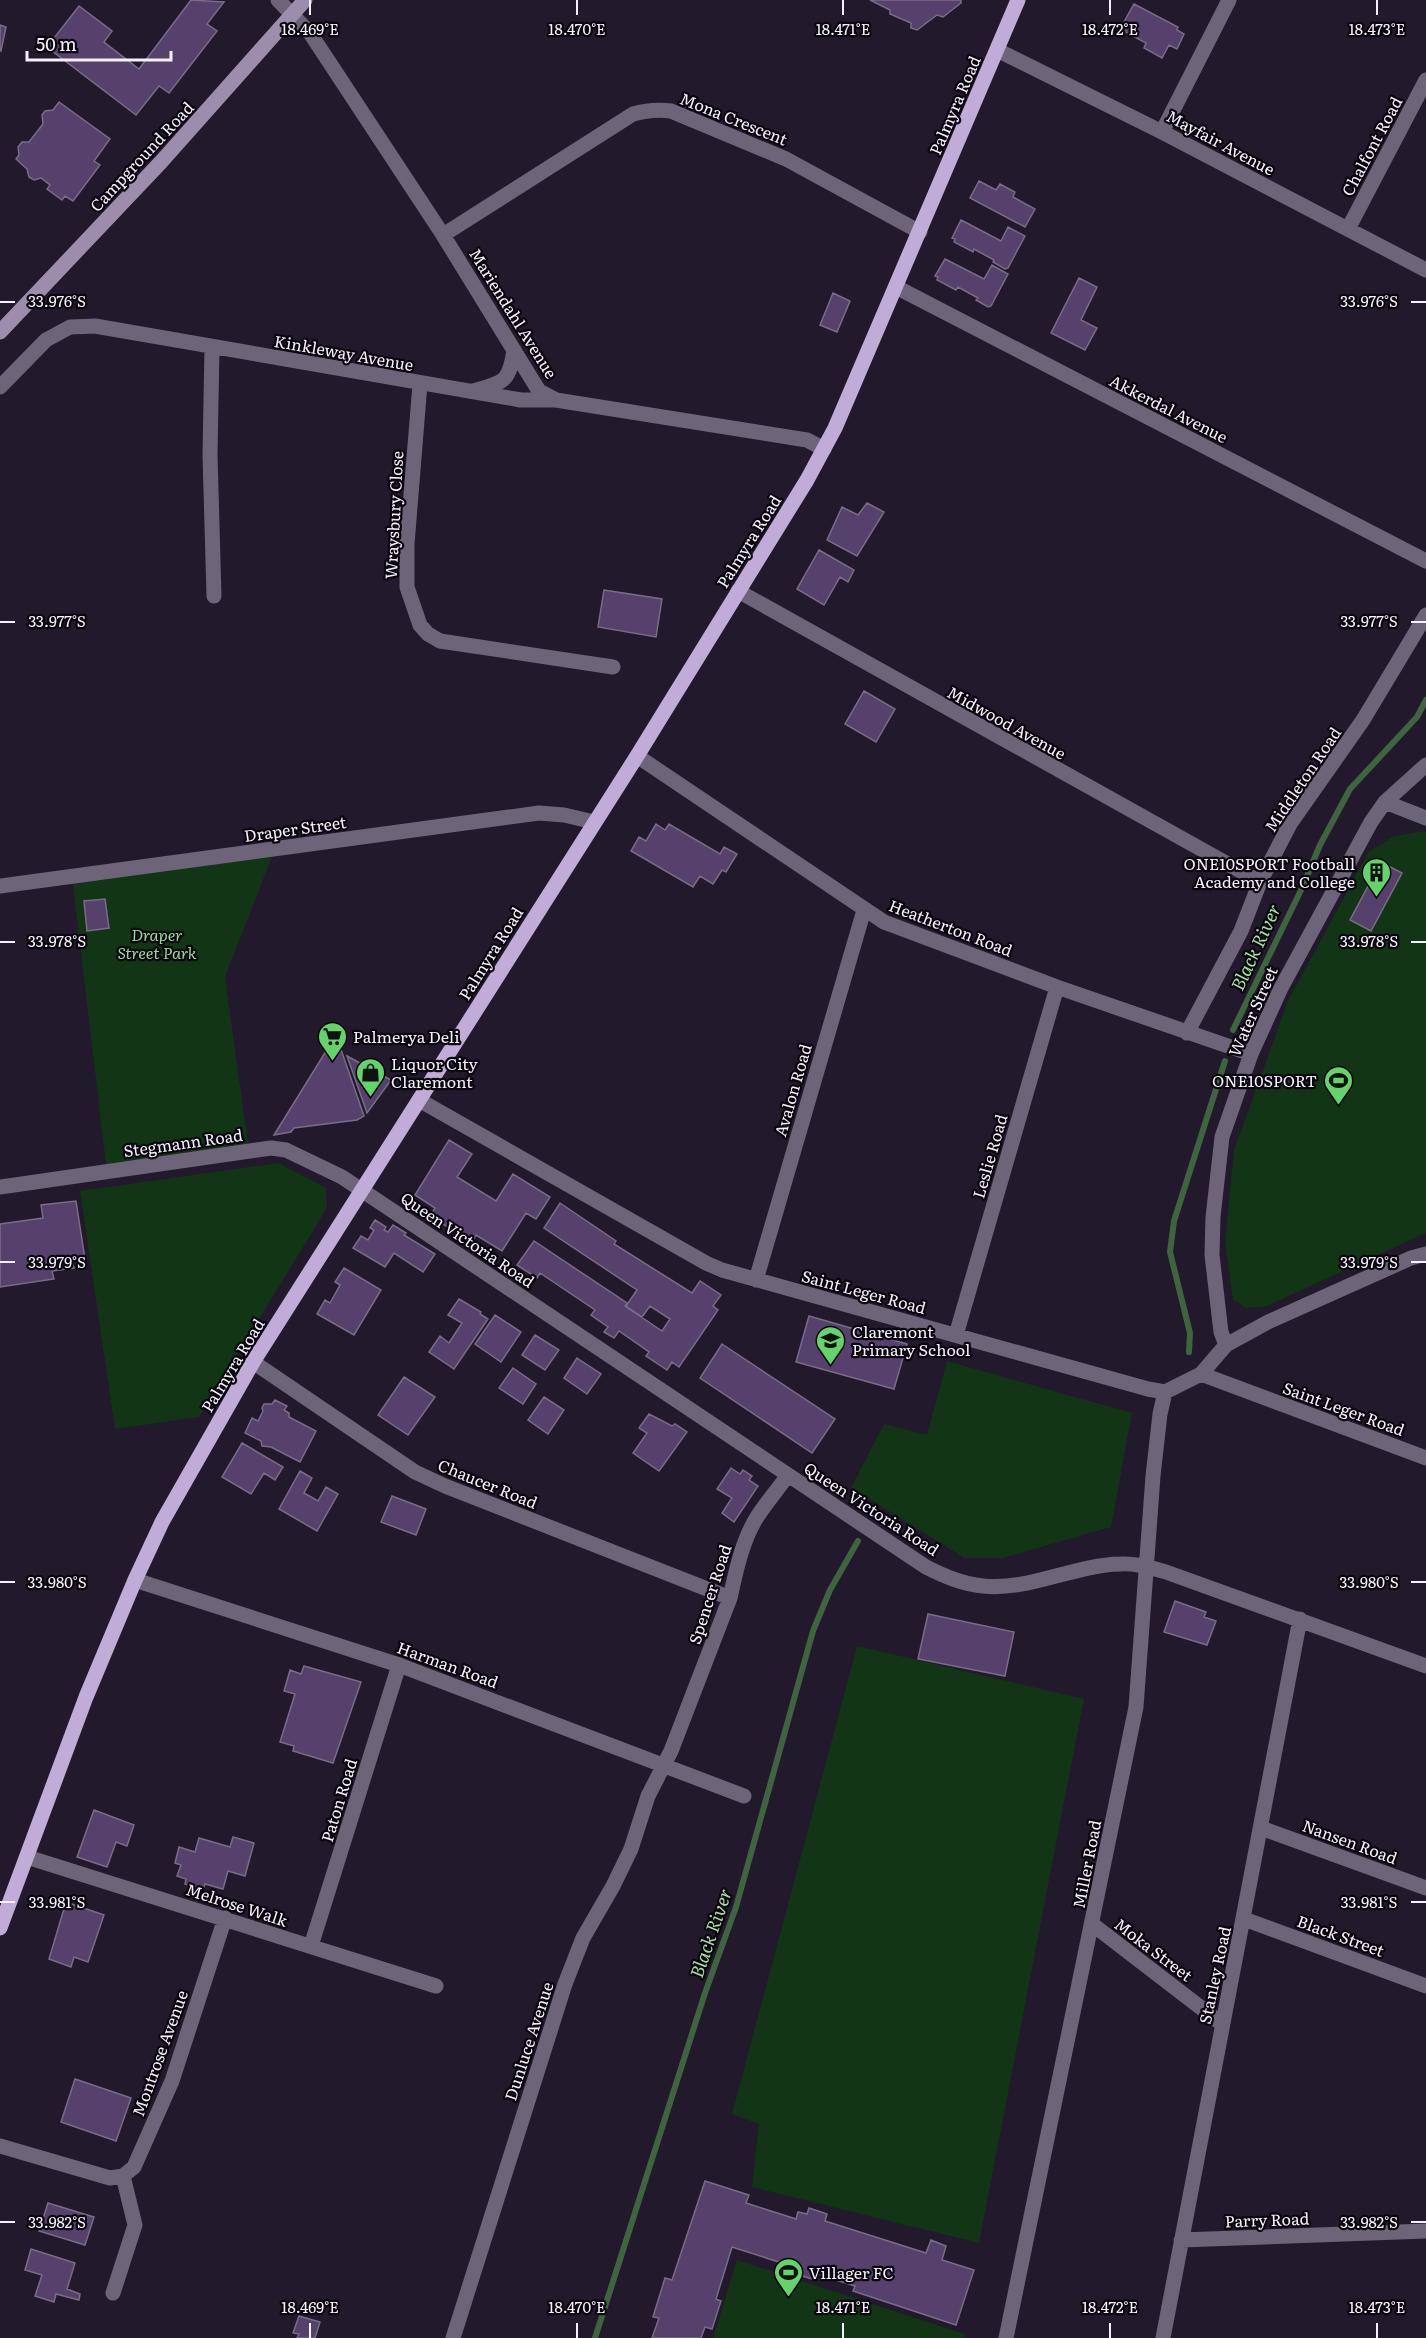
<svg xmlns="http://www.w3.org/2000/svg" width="1426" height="2338" font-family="Literata,serif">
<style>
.green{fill:#123515}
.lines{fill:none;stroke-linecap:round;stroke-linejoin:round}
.stream{stroke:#3e653f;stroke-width:6}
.building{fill:#56416c;stroke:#786d85;stroke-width:1.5}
.minor{stroke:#6e6479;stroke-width:15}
.secondary{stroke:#9c8dad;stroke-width:15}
.primary{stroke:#c0acd6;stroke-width:15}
.ticks{fill:none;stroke:#f6f0fe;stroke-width:2}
.labels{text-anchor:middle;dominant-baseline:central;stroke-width:4.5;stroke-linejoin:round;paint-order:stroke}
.street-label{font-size:16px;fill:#f6f0fe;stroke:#0a060e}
.poi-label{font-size:16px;fill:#f6f0fe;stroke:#0a060e;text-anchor:start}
.park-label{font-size:16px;font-style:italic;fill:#9ad79b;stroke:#0a060e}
.water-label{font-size:18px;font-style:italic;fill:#a3e0a3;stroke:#0a060e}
.ticks-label{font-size:15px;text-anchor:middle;fill:#f6f0fe;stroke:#0a060e;stroke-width:4.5;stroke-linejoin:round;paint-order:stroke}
</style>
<rect width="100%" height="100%" fill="#22192c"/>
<!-- green -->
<path class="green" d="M1423,831L1426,832V1233L1267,1306L1246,1308L1233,1299L1225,1243L1234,1150L1288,1001L1369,851L1395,836Z
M275,849L225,977L249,1151L107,1172L72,877Z
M278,1163L326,1188L327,1208L199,1417L115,1429L80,1191Z
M947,1361L1132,1413L1111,1527L1003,1558H965L851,1488L884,1424L927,1435Z
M857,1646L1084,1699L979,2243L752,2187L759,2124L732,2114Z
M737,2260L965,2334V2335L964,2338H713Z"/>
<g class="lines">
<!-- stream -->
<path class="stream" d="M1233,1030L1302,888L1320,845L1350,789L1417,717L1426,700
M1189,1352L1190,1333L1170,1252L1174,1221L1225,1061
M595,2338L705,1993L736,1907L813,1631L830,1590L858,1541"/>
</g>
<!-- building -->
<path class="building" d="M191,0L224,2L207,24L217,31L169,93L159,86L136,115L47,47L79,6L112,31L104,42L139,69Z
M870,0H961V3L943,17L937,15L917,30L911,28V23L890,14V10Z
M1134,4L1178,27L1177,30L1184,34L1177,49L1169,45L1162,58L1144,48L1146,43L1120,29Z
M0,25L6,27L1,51L0,50Z
M59,102L110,139L94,161L100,165L73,201L65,196L62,200L47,189L50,185L41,178L34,180L29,177L27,169L16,159L19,155L18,147L22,142H29L43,124L42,115L45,111L53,110Z
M979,181L996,190L1000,184L1015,192L1013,197L1035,209L1025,227L970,198Z
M961,220L1001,241L1008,227L1025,236L1008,268L1005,269L993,262L994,260L974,249L973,252L954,242L955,239L952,238Z
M945,259L984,279L992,265L1008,274L991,306L988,307L976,300L978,298L958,287L956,290L937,280L938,277L935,276Z
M1079,278L1097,287L1081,320L1097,328L1085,350L1051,333Z
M833,293L850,301L837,332L820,325Z
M867,503L884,512L857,556L827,540L842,507L858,515Z
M819,550L854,570L848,582L840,577L824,605L797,589Z
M604,590L662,599L656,637L598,627Z
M864,691L895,709L876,742L845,724Z
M656,824L665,830L669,824L720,854L724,847L737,854L726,872L722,870L713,884L700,876L693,887L631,851L639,837L646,841Z
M1381,862L1402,873L1371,931L1350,920Z
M105,899L109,928L87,931L84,901Z
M336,1035L364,1116L357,1120L294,1128L291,1132L274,1135Z
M347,1056L391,1080L367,1113Z
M449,1140L472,1154L457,1177L496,1201L513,1174L550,1197L536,1219L526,1213L502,1251L476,1235L472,1242L430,1216L435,1208L415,1195Z
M76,1201L85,1259L72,1261L74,1268L52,1271L54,1279L0,1287V1224L43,1218L41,1205Z
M560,1203L616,1241L614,1244L692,1293L700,1281L721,1295L713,1306L718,1310L679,1367L672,1362L667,1370L646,1356L649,1352L619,1331L614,1338L604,1332L608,1327L591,1315L595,1310L540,1273L537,1278L517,1265L534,1241L627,1303L625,1306L662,1331L670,1319L650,1306L642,1317L626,1306L637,1290L544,1228Z
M375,1220L386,1227L384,1230L388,1232L393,1225L406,1233L404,1235L435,1254L423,1272L394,1253L385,1267L353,1248L361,1236L368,1240L374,1230L370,1228Z
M344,1268L381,1290L354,1335L317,1314L325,1300L330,1303L340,1285L335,1282Z
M459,1299L481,1312L480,1314L488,1319L454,1369L429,1352L440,1336L449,1343L462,1323L448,1315Z
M495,1315L521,1332L501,1362L475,1344Z
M809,1316L907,1344L894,1389L796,1362Z
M535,1335L559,1350L545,1370L522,1355Z
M722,1344L835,1419L812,1453L700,1378Z
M577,1358L601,1374L587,1394L564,1378Z
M513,1368L536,1384L523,1404L499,1388Z
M404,1377L435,1397L408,1435L378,1415Z
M544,1397L564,1410L548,1434L528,1420Z
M275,1400L287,1406L284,1410L289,1413V1417L316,1431L300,1462L271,1447L262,1446L261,1441L245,1433L252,1418L258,1421L263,1411L262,1408L264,1404H272Z
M649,1414L672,1426L675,1424L687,1432L659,1471L633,1453L647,1433L639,1428Z
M242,1443L283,1467L275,1480L264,1473L251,1494L222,1477Z
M731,1468L740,1474L743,1470L752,1476L749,1480L758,1486L734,1522L722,1513L732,1498L717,1489Z
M300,1471L312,1478L304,1493L318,1501L326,1487L338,1494L317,1531L279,1509Z
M392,1496L426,1509L416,1535L381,1522Z
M1175,1601L1206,1612L1204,1617L1216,1621L1207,1645L1164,1632Z
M928,1614L1014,1632L1005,1676L918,1659Z
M304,1666L361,1682L333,1763L293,1751L294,1746L280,1742L295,1694L284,1691L290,1670L301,1674Z
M94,1810L134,1825L127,1846L116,1842L107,1867L77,1857Z
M233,1837L254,1843L245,1876L228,1871L223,1889L205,1884L203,1889L185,1884L186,1879L177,1876L181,1865L175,1863L179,1847L195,1852L199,1838L230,1847Z
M66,1902L104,1915L88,1962L74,1957L71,1967L49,1959Z
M75,2079L131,2098L116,2141L61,2122Z
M705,2181L749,2195L746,2203L796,2219L798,2212L807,2214L809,2208L827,2214L825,2221L926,2253L931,2240L946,2246L942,2260L974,2270L956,2325L853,2291L855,2286L814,2273L812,2279L783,2270L785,2264L732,2247L716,2299L721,2301L712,2329L705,2327L701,2338H652L659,2318L653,2317L665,2278L672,2280Z
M48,2203L94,2217L85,2245L39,2231Z
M31,2249L75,2263L67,2289L80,2294L79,2300L56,2294L54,2302L35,2296L42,2275L25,2270Z
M299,2316L320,2322L315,2338H297L299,2334L293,2333Z"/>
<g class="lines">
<!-- minor -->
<path class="minor" d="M278,0L310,33L443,235L539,391L556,400L807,440L824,449
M997,50L1162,132L1426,270
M1162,132L1229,0
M1348,229L1426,80
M443,235L633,114C647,110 657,109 671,111L786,159L920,232
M896,287L1426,561
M212,347L210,455L214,596
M420,384L407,544V587L420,625L428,634L440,641L613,667
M0,387L46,340L70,327L95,326L521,400H553
M473,391C504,382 509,383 514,350
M738,591L1260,882
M637,756L884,922L1057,987L1251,1054
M1385,802L1426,818
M0,886L539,813L564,815L594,822
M1187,1033L1241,931L1260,882L1290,824L1363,720L1426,615
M419,1100L706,1263L722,1270L1148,1389L1165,1392L1201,1374L1426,1458
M0,1187L271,1148L286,1150L342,1177L926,1567C944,1576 962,1584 983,1586C1029,1591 1074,1565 1120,1564C1136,1563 1151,1568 1166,1572L1426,1666
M756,1280L864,910
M956,1335L1057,987
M1226,1345L1221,1332L1212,1255L1213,1217L1222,1137L1251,1054L1281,988L1371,822L1385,802L1426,765
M253,1362L415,1472L445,1486L730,1598
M1201,1374L1226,1345L1268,1322L1411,1258L1426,1254
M135,1580L399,1665L744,1796
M1261,1828L1426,1888
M27,1857L436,1986
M1244,1919L1426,1986
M1092,1924L1222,2024
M311,1946L399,1665
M0,2146L110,2178L123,2176L134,2167L172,2081L225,1918
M1181,2240L1426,2231
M113,2293L135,2225L123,2176
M453,2338L565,1984L583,1938L613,1886L631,1849L648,1796L671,1751L730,1598C736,1571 742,1541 757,1517C766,1503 778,1489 788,1475
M1006,2338L1136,1707L1153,1476L1160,1414L1165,1392
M1163,2338L1300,1619"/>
<!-- secondary -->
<path class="secondary" d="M0,332L161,162L305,0"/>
<!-- primary -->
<path class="primary" d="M0,1928L86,1697L135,1580L162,1522L253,1362L637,756L807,480L835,428L1018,0"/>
</g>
<!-- ticks -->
<path class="ticks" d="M310,0V15M577,0V15M843,0V15M1110,0V15M1377,0V15M0,302H15M1411,302H1426M0,622H15M1411,622H1426M0,942H15M1411,942H1426M0,1262H15M1411,1262H1426M0,1582H15M1411,1582H1426M0,1902H15M1411,1902H1426M0,2222H15M1411,2222H1426M310,2323V2338M577,2323V2338M843,2323V2338M1110,2323V2338M1377,2323V2338"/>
<!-- icons -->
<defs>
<symbol id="building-pin" viewBox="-11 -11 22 30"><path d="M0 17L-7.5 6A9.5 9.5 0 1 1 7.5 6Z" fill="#62d469" stroke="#0a060e"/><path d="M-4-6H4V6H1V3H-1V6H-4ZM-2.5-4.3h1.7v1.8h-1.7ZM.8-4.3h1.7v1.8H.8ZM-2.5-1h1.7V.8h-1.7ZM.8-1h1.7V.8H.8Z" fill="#111"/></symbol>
<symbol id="supermarket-pin" viewBox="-11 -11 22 30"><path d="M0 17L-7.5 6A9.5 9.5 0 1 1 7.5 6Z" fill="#62d469" stroke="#0a060e"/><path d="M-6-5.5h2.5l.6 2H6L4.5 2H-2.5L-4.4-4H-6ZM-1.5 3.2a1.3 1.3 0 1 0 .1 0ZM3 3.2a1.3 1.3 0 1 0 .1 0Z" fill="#111"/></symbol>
<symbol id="shop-pin" viewBox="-11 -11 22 30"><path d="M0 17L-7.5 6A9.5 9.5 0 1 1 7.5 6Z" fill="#62d469" stroke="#0a060e"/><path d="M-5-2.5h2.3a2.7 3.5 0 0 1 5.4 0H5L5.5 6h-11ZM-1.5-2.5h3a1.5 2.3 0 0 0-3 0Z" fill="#111"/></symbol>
<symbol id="stadium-pin" viewBox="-11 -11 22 30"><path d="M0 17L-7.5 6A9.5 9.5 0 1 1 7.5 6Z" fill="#62d469" stroke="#0a060e"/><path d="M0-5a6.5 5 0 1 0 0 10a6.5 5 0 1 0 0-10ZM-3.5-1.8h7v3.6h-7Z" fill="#111"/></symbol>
<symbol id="school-pin" viewBox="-11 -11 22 30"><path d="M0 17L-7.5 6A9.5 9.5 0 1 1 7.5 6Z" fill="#62d469" stroke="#0a060e"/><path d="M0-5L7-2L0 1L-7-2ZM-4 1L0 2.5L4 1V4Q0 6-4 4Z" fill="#111"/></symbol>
</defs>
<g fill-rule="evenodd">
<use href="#building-pin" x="1360" y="856" width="33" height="45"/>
<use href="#supermarket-pin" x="316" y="1020" width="33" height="45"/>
<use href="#shop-pin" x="354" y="1056" width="33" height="45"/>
<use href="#stadium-pin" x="1322" y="1064" width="33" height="45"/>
<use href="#school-pin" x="814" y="1324" width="33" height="45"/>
<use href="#stadium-pin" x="772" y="2256" width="33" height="45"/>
</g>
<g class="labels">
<!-- street labels -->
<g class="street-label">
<text transform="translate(954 105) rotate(-67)">Palmyra Road</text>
<text transform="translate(734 118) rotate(22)">Mona Crescent</text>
<text transform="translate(1221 142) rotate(28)">Mayfair Avenue</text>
<text transform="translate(1371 146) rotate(-62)">Chalfont Road</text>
<text transform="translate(141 156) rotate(-47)">Campground Road</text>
<text transform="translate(514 313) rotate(58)">Mariendahl Avenue</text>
<text transform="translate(344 352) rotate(10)">Kinkleway Avenue</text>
<text transform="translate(1169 408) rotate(27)">Akkerdal Avenue</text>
<text transform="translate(393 515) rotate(-87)">Wraysbury Close</text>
<text transform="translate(748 541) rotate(-58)">Palmyra Road</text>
<text transform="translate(1007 722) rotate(29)">Midwood Avenue</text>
<text transform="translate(1302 779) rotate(-56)">Middleton Road</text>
<text transform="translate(295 828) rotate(-8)">Draper Street</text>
<text transform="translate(951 927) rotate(21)">Heatherton Road</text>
<text transform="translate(490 953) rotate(-58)">Palmyra Road</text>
<text transform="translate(1252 1011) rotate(-66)">Water Street</text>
<text transform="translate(792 1090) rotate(-74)">Avalon Road</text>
<text transform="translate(183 1142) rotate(-8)">Stegmann Road</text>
<text transform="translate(989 1156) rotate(-74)">Leslie Road</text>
<text transform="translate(468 1239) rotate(34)">Queen Victoria Road</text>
<text transform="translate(864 1291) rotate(15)">Saint Leger Road</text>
<text transform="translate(232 1365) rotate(-59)">Palmyra Road</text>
<text transform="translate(1344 1408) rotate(20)">Saint Leger Road</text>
<text transform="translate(488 1483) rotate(22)">Chaucer Road</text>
<text transform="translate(872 1508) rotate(33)">Queen Victoria Road</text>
<text transform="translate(709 1594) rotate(-72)">Spencer Road</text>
<text transform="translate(448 1664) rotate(20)">Harman Road</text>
<text transform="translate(338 1800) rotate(-73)">Paton Road</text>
<text transform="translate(1350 1841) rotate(20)">Nansen Road</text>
<text transform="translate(1086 1864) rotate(-79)">Miller Road</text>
<text transform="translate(237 1904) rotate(18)">Melrose Walk</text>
<text transform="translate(1341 1935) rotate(20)">Black Street</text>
<text transform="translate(1154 1949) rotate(37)">Moka Street</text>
<text transform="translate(1214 1975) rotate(-78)">Stanley Road</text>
<text transform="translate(528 2041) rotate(-72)">Dunluce Avenue</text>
<text transform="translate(159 2053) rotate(-70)">Montrose Avenue</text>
<text transform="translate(1267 2219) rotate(-2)">Parry Road</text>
</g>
<!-- poi labels -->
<g class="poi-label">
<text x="1355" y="863" text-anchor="end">ONE10SPORT Football<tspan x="1355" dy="18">Academy and College</tspan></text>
<text x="353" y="1036">Palmerya Deli</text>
<text x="391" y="1063">Liquor City<tspan x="391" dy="18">Claremont</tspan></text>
<text x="1317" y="1080" text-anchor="end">ONE10SPORT</text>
<text x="852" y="1331">Claremont<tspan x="852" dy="18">Primary School</tspan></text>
<text x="809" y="2272">Villager FC</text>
</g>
<!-- park labels -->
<g class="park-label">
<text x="157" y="934">Draper<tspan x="157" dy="18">Street Park</tspan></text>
</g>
<!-- water labels -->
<g class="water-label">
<text transform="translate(1255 947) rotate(-65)">Black River</text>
<text transform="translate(710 1933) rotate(-71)">Black River</text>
</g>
</g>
<g class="ticks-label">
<text x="310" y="35">18.469°E</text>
<text x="577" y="35">18.470°E</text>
<text x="843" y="35">18.471°E</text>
<text x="1110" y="35">18.472°E</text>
<text x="1377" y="35">18.473°E</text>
<text x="57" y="307">33.976°S</text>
<text x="1369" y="307">33.976°S</text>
<text x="57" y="627">33.977°S</text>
<text x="1369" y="627">33.977°S</text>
<text x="57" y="947">33.978°S</text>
<text x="1369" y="947">33.978°S</text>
<text x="57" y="1268">33.979°S</text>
<text x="1369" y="1268">33.979°S</text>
<text x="57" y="1588">33.980°S</text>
<text x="1369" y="1588">33.980°S</text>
<text x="57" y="1908">33.981°S</text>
<text x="1369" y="1908">33.981°S</text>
<text x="57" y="2228">33.982°S</text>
<text x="1369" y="2228">33.982°S</text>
<text x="310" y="2313">18.469°E</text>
<text x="577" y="2313">18.470°E</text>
<text x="843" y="2313">18.471°E</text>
<text x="1110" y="2313">18.472°E</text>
<text x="1377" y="2313">18.473°E</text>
</g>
<!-- scale -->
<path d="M27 51v9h144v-9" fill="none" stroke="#f6f0fe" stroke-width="3"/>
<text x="36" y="51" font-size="18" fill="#f6f0fe" stroke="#0a060e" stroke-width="4.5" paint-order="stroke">50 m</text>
</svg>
